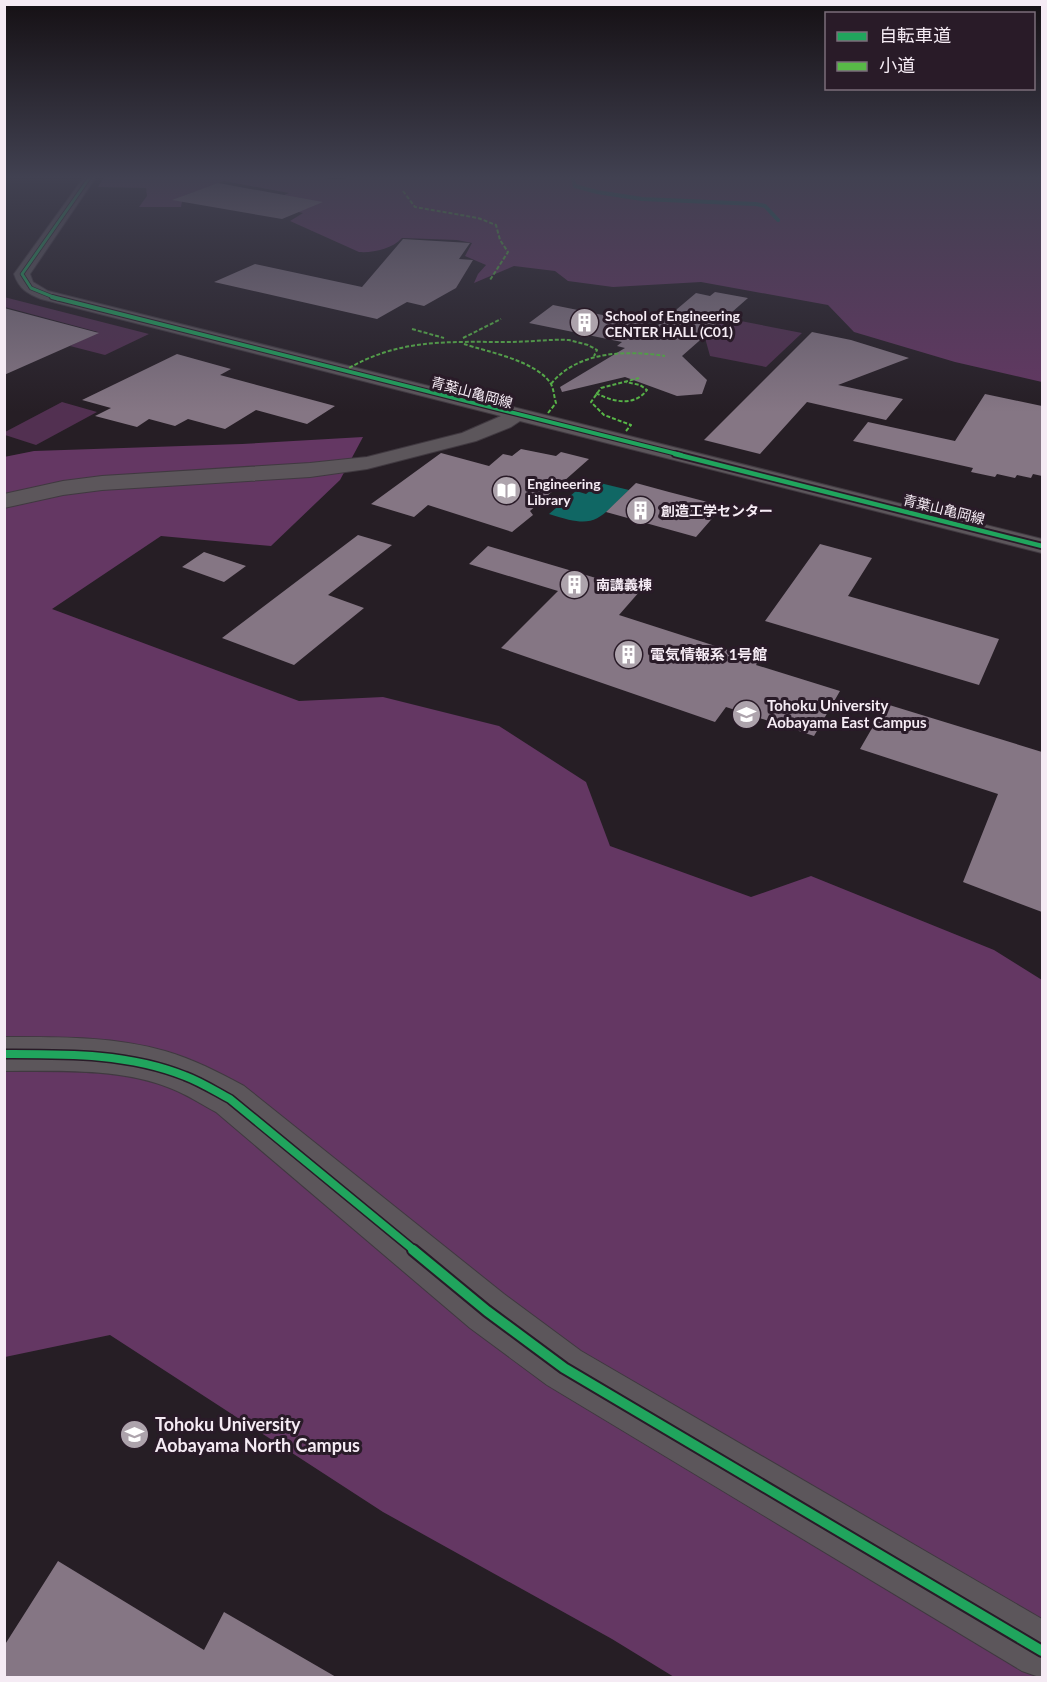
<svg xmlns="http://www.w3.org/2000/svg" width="1047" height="1682" font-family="Lato,'Noto Sans JP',sans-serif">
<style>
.green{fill:#523051}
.forest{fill:#643763}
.water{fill:#106764}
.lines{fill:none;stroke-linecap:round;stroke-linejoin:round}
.stream{stroke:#106764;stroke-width:4}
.building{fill:#857684}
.secondary-casing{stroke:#403940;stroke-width:2}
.secondary{fill:#5c565b;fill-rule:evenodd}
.quiet{stroke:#58b947;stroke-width:2;stroke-dasharray:4 2;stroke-linecap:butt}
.cycleway-far4-casing{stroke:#291b28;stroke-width:4.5}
.cycleway-far3-casing{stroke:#291b28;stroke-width:6}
.cycleway-far2-casing{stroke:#291b28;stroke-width:8}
.cycleway-far1-casing{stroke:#291b28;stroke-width:11}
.cycleway-casing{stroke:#291b28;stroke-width:14}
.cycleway-far4{stroke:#20a55d;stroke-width:3}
.cycleway-far3{stroke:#20a55d;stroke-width:4}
.cycleway-far2{stroke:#20a55d;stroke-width:4.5}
.cycleway-far1{stroke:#20a55d;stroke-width:8}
.cycleway{stroke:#20a55d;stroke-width:10}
.labels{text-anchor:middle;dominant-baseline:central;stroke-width:6;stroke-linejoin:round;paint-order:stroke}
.far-poi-label{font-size:14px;font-weight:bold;fill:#f5ebf4;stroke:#291b28;text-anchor:start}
.far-street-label{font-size:14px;fill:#f5ebf4;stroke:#291b28}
.poi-label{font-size:15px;font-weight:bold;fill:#f5ebf4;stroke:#291b28;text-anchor:start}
.near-poi-label{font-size:18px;font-weight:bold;fill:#f5ebf4;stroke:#291b28;text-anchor:start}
</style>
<rect width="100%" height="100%" fill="#261e25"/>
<!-- green -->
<path class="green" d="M4,297L149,334L105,355L70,346L98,332L5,307Z
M715,316L802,333L766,367L710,356L702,327Z
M62,402L97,412L36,445L5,435V432Z"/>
<!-- forest -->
<path class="forest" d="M104,177H318L336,180L351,177H1042V382L955,362L854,332L828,305L701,282L613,287L568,281L555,271L514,266L474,283L478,274L486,265L465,256L472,243L457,240L402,238C392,249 373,253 359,252L290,221L303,213L262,204L289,193L224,181L183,196L181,207H139L147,196L146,188L98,187Z
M363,437L340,480L271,546L161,536L52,609L299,701L383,697L499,726L586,782L610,846L751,897L811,876L994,950L1042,980V1677H674L612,1639L383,1512L110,1335L5,1357L4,457L34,451L242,444Z"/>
<!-- water -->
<path class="water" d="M600,483L629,490C596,522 595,529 549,514L576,491L586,494Z"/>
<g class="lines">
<!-- stream -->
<path class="stream" d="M572,177L575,186L597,192L642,199L756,204L765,206L778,220"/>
</g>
<!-- building -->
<path class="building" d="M218,183L323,202L282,219L172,200Z
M403,239L470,243L459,259L473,260L456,288L424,306L407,302L377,319L214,282L255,264L362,287Z
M715,292L748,298L682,356L707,380L702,394L677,396L625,377L562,392L560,387L625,348L617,346L622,342L529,323L553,305L657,326L696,293L710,296Z
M4,308L57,322L99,333L4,375Z
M812,332L851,340L909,358L838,385L903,399L886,420L807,402L760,454L704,440Z
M177,354L231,369L220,375L335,406L307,424L256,410L225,429L188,419L175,426L149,419L137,427L95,416L111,408L82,400Z
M985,394L1042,406V476L1033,474L1031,478L1017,475L1015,478L997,474L995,477L971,472L973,468L853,441L868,422L955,441Z
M521,449L556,456L561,452L589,459L530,511L533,515L512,532L428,505L414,517L371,504L441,453L489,466L503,454L512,456Z
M636,483L669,492L723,506L696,537L606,512Z
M358,535L392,545L328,595L364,608L294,665L222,638Z
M820,544L872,558L848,596L999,639L979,685L765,621Z
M488,546L640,591L619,615L759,660L756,665L840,691L814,736L726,707L715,722L501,648L558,591L469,564Z
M204,552L246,566L224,582L182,567Z
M886,704L1042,752V912L963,882L998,794L860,749Z
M58,1561L204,1650L224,1612L336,1677H4V1646Z"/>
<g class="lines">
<defs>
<path id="secondary" d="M84,177H96L30,274L33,282L48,291L1042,539V553L520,421L511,427L476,441L367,469L310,477L102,490L63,495L4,508V494L63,481L102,476L310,463L367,457L462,433L501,416L41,299C28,294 19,289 14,274Z
M4,1037C57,1037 113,1036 165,1051C193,1059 218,1072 244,1086L504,1294L581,1351L1042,1619V1678L1022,1671L547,1385L470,1328L216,1112C201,1104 186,1094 170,1088C120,1068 58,1071 4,1071Z"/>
</defs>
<!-- secondary casing -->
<use href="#secondary" class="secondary-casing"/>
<!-- secondary -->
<use href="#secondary" class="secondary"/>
<!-- quiet -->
<path class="quiet" d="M403,191L415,207L478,218L496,225L500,240L508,252L490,280
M412,329L444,338
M463,338L501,319
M464,344C488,352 537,361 551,384C554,390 554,397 556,403L548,413
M344,371C398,338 448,342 509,342C529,342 549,339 569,340L588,345L597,350L594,356
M551,384C577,351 627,350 665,356
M596,393C613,402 634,407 647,390L640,385L626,382
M626,431L631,425L604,415L591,402L601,388L639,378"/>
<defs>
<path id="cycleway-far4" d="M58,299L31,288L22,274L90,177"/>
<path id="cycleway-far3" d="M52,297L681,455"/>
<path id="cycleway-far2" d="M675,454L1042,546"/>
<path id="cycleway-far1" d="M4,1054C65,1054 128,1053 185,1076C201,1082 215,1091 230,1099L415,1251"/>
<path id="cycleway" d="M413,1250L487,1311L564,1368L1042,1651"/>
</defs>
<!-- cycleway-far4 casing -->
<use href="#cycleway-far4" class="cycleway-far4-casing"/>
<!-- cycleway-far3 casing -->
<use href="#cycleway-far3" class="cycleway-far3-casing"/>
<!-- cycleway-far2 casing -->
<use href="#cycleway-far2" class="cycleway-far2-casing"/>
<!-- cycleway-far1 casing -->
<use href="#cycleway-far1" class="cycleway-far1-casing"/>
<!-- cycleway casing -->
<use href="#cycleway" class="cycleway-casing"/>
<!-- cycleway-far4 -->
<use href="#cycleway-far4" class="cycleway-far4"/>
<!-- cycleway-far3 -->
<use href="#cycleway-far3" class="cycleway-far3"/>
<!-- cycleway-far2 -->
<use href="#cycleway-far2" class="cycleway-far2"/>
<!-- cycleway-far1 -->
<use href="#cycleway-far1" class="cycleway-far1"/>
<!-- cycleway -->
<use href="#cycleway" class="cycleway"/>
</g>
<!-- sky -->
<linearGradient id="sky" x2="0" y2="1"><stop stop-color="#151014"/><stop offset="0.43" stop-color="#414151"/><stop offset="1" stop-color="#414151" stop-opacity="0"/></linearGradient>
<rect width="1047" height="412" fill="url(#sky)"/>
<!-- icons -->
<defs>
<symbol id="building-disc" viewBox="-11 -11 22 22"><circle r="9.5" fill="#ada3ac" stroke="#291b28"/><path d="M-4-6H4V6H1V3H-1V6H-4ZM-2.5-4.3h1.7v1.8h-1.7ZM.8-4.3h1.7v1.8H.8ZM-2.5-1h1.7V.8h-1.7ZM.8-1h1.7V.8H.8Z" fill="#fff"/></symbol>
<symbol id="library-disc" viewBox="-11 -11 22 22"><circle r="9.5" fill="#ada3ac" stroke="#291b28"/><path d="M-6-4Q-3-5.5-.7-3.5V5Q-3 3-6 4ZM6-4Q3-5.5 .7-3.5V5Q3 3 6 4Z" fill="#fff"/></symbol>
<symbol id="university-disc" viewBox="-11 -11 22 22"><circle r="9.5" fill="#ada3ac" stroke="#291b28"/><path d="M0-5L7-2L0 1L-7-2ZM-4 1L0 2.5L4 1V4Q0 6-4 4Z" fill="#fff"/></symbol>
</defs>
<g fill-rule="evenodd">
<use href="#building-disc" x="568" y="306" width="33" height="33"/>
<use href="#library-disc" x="490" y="474" width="33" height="33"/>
<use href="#building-disc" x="624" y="494" width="33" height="33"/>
<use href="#building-disc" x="558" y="568" width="33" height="33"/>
<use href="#building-disc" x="612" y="638" width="33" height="33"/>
<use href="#university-disc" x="730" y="698" width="33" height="33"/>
<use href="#university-disc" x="118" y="1418" width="33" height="33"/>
</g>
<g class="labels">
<!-- far-poi labels -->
<g class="far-poi-label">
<text x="605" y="315">School of Engineering<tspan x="605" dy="16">CENTER HALL (C01)</tspan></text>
<text x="527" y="483">Engineering<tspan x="527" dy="16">Library</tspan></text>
<text x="661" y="510">創造工学センター</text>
<text x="596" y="584">南講義棟</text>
</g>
<!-- far-street labels -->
<g class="far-street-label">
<text transform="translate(472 392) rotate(15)">青葉山亀岡線</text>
<text transform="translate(944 509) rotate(14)">青葉山亀岡線</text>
</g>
<!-- poi labels -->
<g class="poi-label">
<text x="650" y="654">電気情報系 1号館</text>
<text x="767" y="705">Tohoku University<tspan x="767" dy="17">Aobayama East Campus</tspan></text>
</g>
<!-- near-poi labels -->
<g class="near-poi-label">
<text x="155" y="1424">Tohoku University<tspan x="155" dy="21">Aobayama North Campus</tspan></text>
</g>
</g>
<!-- border -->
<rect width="1047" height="1682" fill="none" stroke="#f5ebf4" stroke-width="12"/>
<!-- legend -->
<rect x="825" y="12" width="210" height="78" fill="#291b28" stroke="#7b6e7a" stroke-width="1.5"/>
<rect x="837" y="32" width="30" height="9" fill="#20a55d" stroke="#7b6e7a" stroke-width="1.5"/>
<text x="879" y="42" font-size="18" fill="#f5ebf4">自転車道</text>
<rect x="837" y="62" width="30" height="9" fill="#58b947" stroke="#7b6e7a" stroke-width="1.5"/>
<text x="879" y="72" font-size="18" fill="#f5ebf4">小道</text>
</svg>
